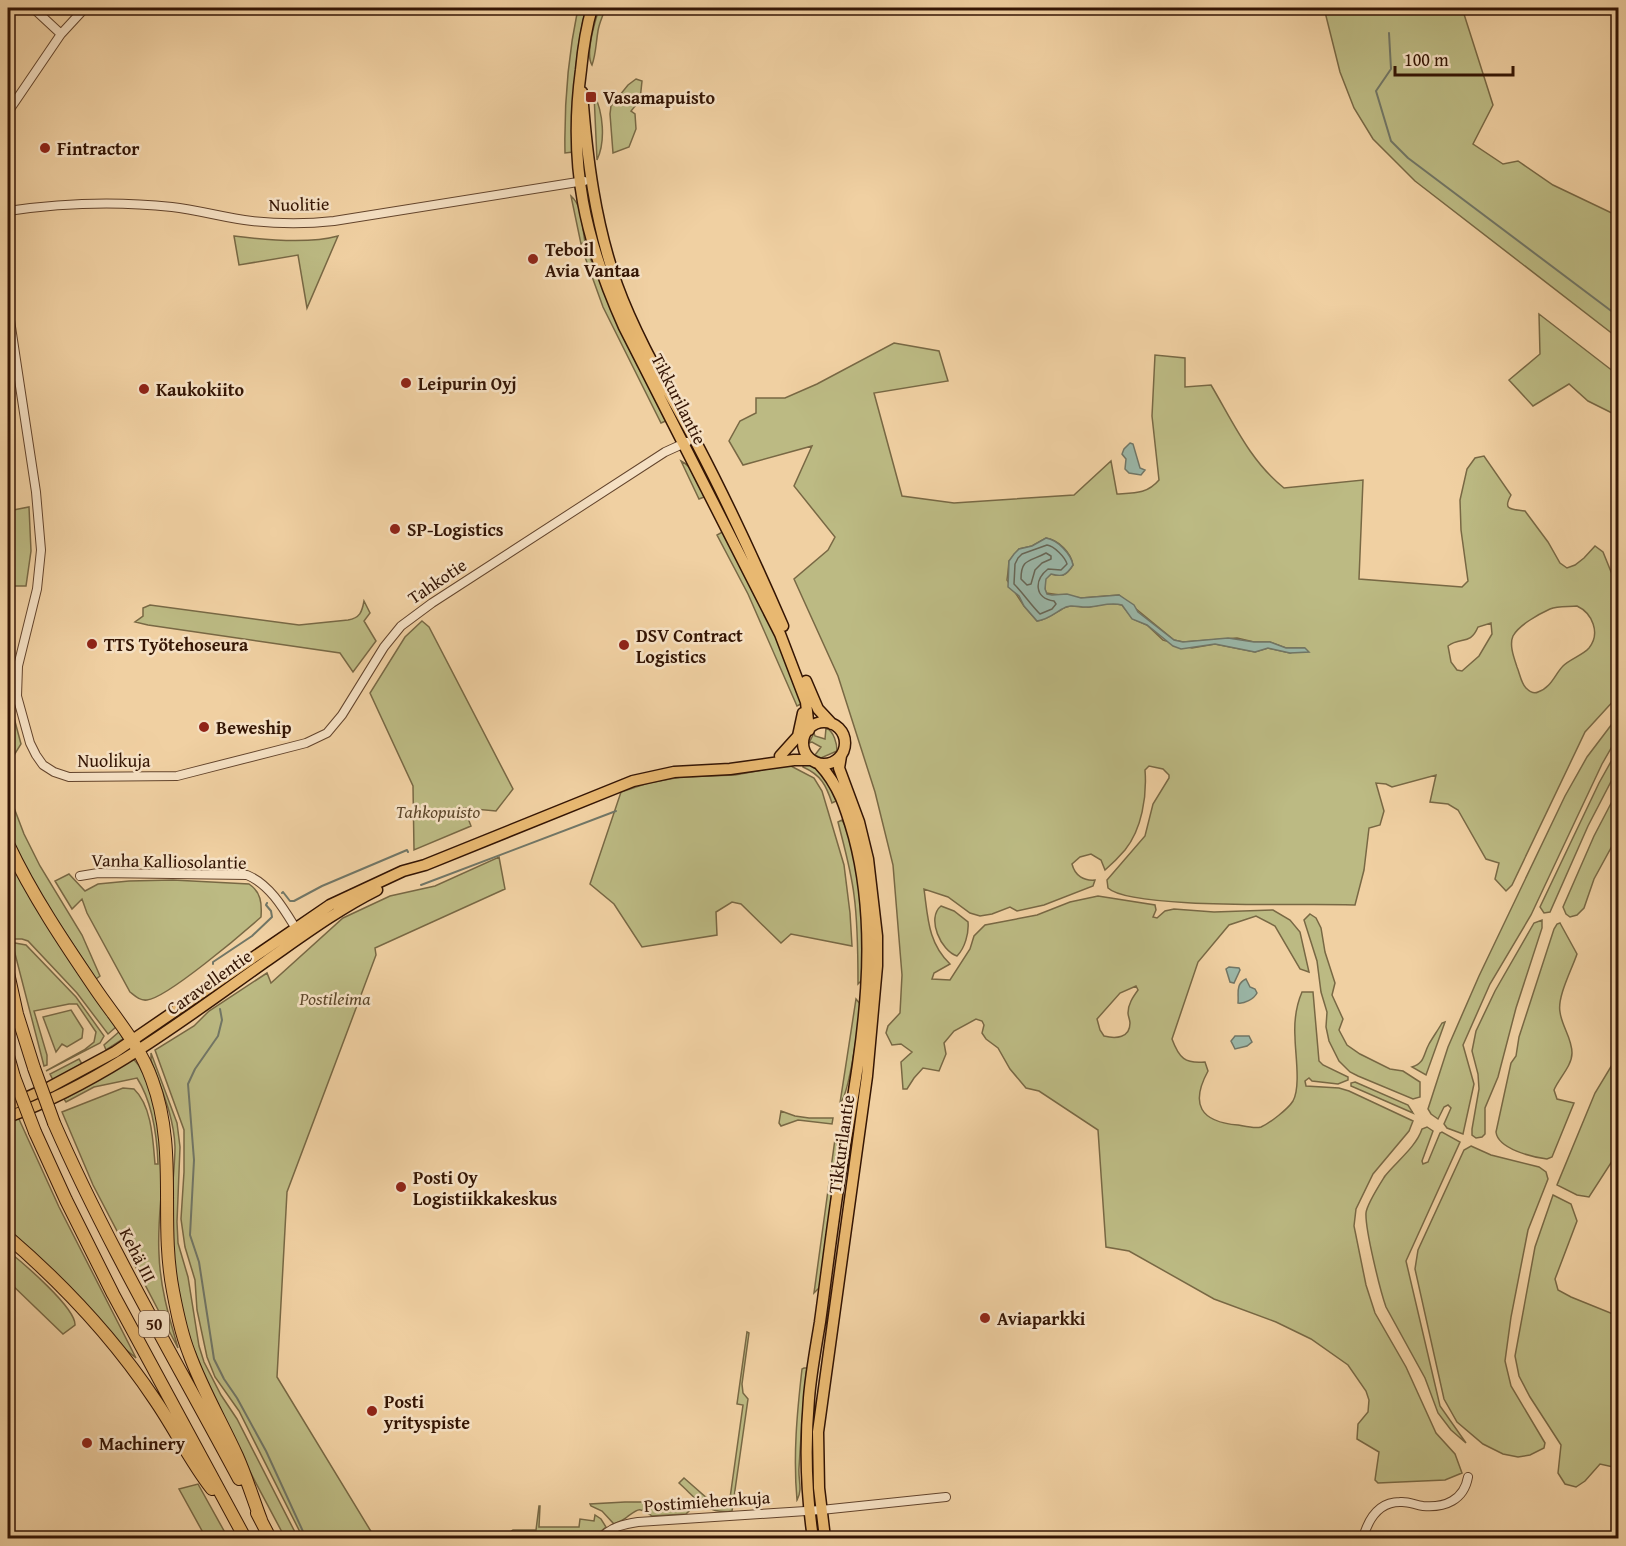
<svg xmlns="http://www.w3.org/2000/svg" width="1626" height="1546" font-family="'Gentium Book Plus',serif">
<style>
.green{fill:#bcba83;stroke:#786844;stroke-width:1.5;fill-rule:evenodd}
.water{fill:#9ab6a7;stroke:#717666;stroke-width:1.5}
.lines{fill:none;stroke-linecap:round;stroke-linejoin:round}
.shore{stroke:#676656;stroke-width:1.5}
.stream{stroke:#717666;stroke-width:2}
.minor-casing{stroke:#63442c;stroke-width:10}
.major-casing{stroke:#341504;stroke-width:13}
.highway-casing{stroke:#341504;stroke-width:14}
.minor{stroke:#f5e0c3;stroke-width:8}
.major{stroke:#e8b871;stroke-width:10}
.highway{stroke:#e8b871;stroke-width:12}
.highway-bridge-casing{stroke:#341504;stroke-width:14;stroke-linecap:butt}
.highway-bridge{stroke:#e8b871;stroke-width:12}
.poi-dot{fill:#8f2418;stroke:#f5e0c3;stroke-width:2}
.labels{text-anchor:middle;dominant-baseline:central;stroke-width:5;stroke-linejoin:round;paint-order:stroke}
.shield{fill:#f5e0c3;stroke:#6e523d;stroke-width:1.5}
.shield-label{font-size:16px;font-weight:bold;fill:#341504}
.poi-label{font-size:18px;font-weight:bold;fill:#341504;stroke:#f5e0c3;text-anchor:start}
.street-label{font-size:18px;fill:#341504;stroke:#f5e0c3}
.park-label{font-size:18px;font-style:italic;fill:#5d472a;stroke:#f5e0c3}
</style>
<rect width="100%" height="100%" fill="#f0d0a2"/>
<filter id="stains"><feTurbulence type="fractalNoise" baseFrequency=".00333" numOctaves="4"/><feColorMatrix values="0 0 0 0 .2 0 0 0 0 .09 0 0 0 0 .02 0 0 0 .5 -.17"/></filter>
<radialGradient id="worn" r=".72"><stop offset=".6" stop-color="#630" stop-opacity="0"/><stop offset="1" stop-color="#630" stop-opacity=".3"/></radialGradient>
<!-- green -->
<path class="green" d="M578,8H586C574,55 572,104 573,152L565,153C564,103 568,56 578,8Z
M1324,8H1464L1463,11L1493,105L1473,144L1503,164L1518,161L1553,185L1618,216V338L1415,181L1373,139L1354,108L1340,72Z
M598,12H604C602,18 599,24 598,31C596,42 596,54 592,65C585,54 594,25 598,12Z
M636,79L642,81L640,100L631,111L635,114L636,129L629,147L613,153L610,114L611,106L628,85Z
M594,94C603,112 606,141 597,160Z
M571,196C583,206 582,228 585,242L581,244Z
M234,236C265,240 309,244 338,236L307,308L298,255L239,265Z
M589,256L668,420L661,423L603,307L585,257Z
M1539,314L1618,375V416L1588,401L1569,384L1533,406L1509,380L1540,354Z
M894,343L939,351L948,381L874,393L902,496L954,503L1074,495L1111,461L1117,494C1135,493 1147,494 1159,480L1152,416L1155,355L1185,358V387L1211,385C1233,422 1250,461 1284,488L1363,480L1359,579L1462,587L1468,581L1461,530L1460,500L1467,469L1475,458L1484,456L1511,495C1502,511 1512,509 1525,511L1548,542L1560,563L1567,568L1575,565L1584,558L1595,546L1603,552L1618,589V687L1617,697L1585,732L1512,885L1506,891L1495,879L1499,863L1486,859L1458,810L1448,804L1430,802L1436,775L1392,787L1386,784L1376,783L1384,811L1380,825L1369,828L1364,870L1355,905C1313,903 1131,910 1108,888L1107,880L1145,836L1153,804L1169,778V775L1163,769L1149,766L1145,770C1147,796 1142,829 1125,850C1119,857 1112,864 1105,870L1101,860L1091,854L1080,857L1072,864C1075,876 1084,881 1095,880L1093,886L1044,905L1017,911L1010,907L992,914L980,916L970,913L948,897L924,889C928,918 928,943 950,964L934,973L932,979L950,980L970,949L974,936L985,925L1037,915L1070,902L1098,896L1155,905L1156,910L1153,917L1157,918L1165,911L1174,909L1214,912L1273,910L1290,920L1300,932L1309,972L1300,969L1275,926L1256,916L1229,925L1198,962L1172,1039C1179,1058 1185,1064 1205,1062L1208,1071C1190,1104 1200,1122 1238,1125C1244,1126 1255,1129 1261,1127C1270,1123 1288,1109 1293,1101C1301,1087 1295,1052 1295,1037C1294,1021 1296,1006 1302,992H1313L1319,1061L1323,1065L1348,1077V1080L1338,1084L1312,1081L1309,1078L1305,1081L1306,1086L1339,1088L1349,1091L1413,1121L1409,1131L1373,1174L1356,1209L1354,1226L1366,1285L1375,1313L1406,1367L1436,1433L1455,1454L1462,1473L1445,1480L1378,1483L1375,1480L1379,1452L1357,1439L1358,1424L1368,1412L1369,1400L1366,1391L1348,1365L1311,1339L1276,1322L1214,1299L1129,1251L1106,1247L1098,1130L1039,1091L1026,1088L1010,1069L998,1048L986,1039L982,1033L984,1025L982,1021L976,1019L954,1031L944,1043L946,1054L939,1071L923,1068L914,1078L907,1089H903L901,1062L912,1052L901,1044L892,1045L886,1033L888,1026L900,1013L902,975L893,865L875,792L838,676L794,579L828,550L835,537L794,486L812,446L743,465L729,441L740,421L756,413V398H785L817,384ZM1046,538C1059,540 1071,553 1073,565C1066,576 1062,577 1051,574L1045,579V589L1046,593L1081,598L1119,595L1174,640L1183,642L1237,638L1254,642H1270L1286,648H1305L1290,653L1268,648L1255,652L1215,644L1192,648L1163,640L1147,625L1133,619L1122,605C1110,602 1101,605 1089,607C1079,608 1071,603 1062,609C1054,613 1047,620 1037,621L1024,606L1007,580L1008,572L1009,561L1019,549L1032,546ZM1577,606C1592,613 1601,633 1589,648C1583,655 1570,659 1563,666C1555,674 1551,688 1538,692C1534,694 1529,691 1526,688C1521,683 1520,674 1517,667C1514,658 1509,645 1513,636C1519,625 1539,614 1550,609C1558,606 1569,607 1577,606ZM1491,623L1492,634L1479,656L1462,671L1457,670L1451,662L1448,646C1461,636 1470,646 1478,627ZM1136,986L1138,990C1133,997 1128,1004 1128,1013C1128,1016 1130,1020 1130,1023C1130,1038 1116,1039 1104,1036L1100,1030L1097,1019L1120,993Z
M681,461C695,468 699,483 704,497L699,499Z
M29,507L31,551L26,586H8V511Z
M724,531L784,652L803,703L797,706L748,594L717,535Z
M364,601L370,613L364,621L376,641L353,672L340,653L148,625L135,622L143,616V608L150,605L299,625L348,620C360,618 362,612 364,601Z
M422,621L429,627L513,789L496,811L464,808L471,826L414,850L413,786L370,693L405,637Z
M8,686L9,699L21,744L8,765Z
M1618,716V736L1602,764L1531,915L1490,984L1463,1045L1474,1084L1463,1134L1447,1128L1444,1124L1451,1108L1448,1105L1444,1107L1438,1119L1431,1114L1428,1109L1448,1047L1479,976L1565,796L1587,757Z
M826,728C834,731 837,744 837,751L821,758L815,755L821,747L812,742L809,743L814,733L815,736L825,739Z
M1618,749V768L1588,826L1550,912L1544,913L1540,907L1599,783Z
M803,763C822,767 832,784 836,801L832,803C826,785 821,775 803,767Z
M789,765L814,778L822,791L844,865L850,913L852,946L791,934L781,943L741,904L732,902L716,912L717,935L642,947L614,904L590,884L621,792L648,783L681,777L735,775Z
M1618,790V835L1594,879L1584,908L1577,915L1570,917L1566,914L1563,907L1594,836Z
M8,792L24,834L40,866L82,935L100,976L96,979L35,887L19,856L8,831Z
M842,820C868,867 862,927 862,980L858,984C858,954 858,924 854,895C851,870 844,846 838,822Z
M8,853L117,1026L108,1034L77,993L28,941L22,939H14L12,933H10L8,918Z
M499,857L505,889L375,948L376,955L287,1192L277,1377L375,1538H303L239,1411L215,1377L207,1357L197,1310L195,1280L185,1247L181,1219L184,1172V1130L155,1050L194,1026L209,1011L267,973L271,983L343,918L390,896L435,886Z
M69,874L85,891L98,884L129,881L173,880L249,884C261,892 262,903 261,917C243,933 167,998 147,1000C140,1001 135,996 130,992L87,913L82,899L72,909L55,881Z
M941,906L954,911L968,922C969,933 965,948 957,956C941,951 926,918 941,906Z
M1310,914L1316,918L1321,928L1325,952L1335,983L1332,995L1343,1019L1339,1030L1347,1045L1360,1054L1390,1069L1403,1071L1420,1082V1097L1413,1099L1358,1076L1350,1072L1339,1061L1329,1041L1326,1027L1327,1012L1321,992L1317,961L1304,920Z
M1542,920V928L1516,1008L1498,1077L1485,1108V1134L1482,1137L1476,1138L1472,1135V1129L1479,1089L1478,1074L1472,1051L1476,1031L1495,991L1534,923Z
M1560,923L1577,954C1572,969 1557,997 1560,1012C1562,1027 1572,1038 1572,1053C1572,1066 1559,1078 1554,1090L1557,1099L1574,1103L1552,1157L1547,1159C1532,1157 1498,1149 1496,1132L1511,1063L1516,1056L1519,1037L1554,929L1557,924Z
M15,943L26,945L76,997L104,1036L100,1043L46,1071L84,1050L94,1042L96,1032L77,1004H69L34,1011L47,1055V1065L44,1066L13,946Z
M856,999L861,1005C859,1020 849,1096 840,1103Z
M71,1010L83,1029L82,1038L67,1047L62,1044L56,1052L43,1017Z
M1445,1022L1426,1075L1412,1067C1425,1063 1423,1055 1429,1044C1433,1037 1438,1030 1442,1023Z
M120,1031L123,1039L106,1050L104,1045Z
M151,1053L177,1123L180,1147L177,1222L178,1243L188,1277L199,1346L204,1362L221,1395L237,1419L298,1538H285C245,1460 193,1376 177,1288C172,1260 171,1230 172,1202C172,1184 175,1165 175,1147C174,1116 161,1088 151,1060Z
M1618,1055V1152L1589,1197L1577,1195L1557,1185L1595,1093Z
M79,1059L82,1064L53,1080L50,1074Z
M133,1059C150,1073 162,1135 163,1158C163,1190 157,1222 159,1254C160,1287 169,1317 178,1348L93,1185L62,1112L123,1088L134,1089C152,1106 153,1141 155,1164H158C157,1136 153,1103 137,1078L94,1087L66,1102L64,1099Z
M1355,1082L1408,1105L1413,1113L1351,1086V1083Z
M781,1111L795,1116L809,1118H833L832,1124L798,1120L781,1126L779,1123Z
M18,1117L59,1207L136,1358L124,1348L8,1230V1130L11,1126H8V1122Z
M1427,1127L1433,1131L1422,1161L1423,1164L1428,1162L1440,1133L1442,1132L1460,1142L1406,1261L1440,1406L1466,1443L1451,1430L1438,1413L1425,1378L1386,1307C1380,1290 1365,1229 1366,1213C1367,1204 1380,1184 1385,1176C1397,1161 1416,1147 1422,1129Z
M835,1139L840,1152L820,1287L814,1293Z
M1471,1146L1491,1155L1539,1167L1546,1172L1548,1179L1528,1230L1511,1317L1505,1361L1511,1386L1545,1443L1544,1448L1530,1455L1518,1457L1503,1454L1483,1444L1457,1422L1444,1399L1415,1269L1418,1250L1464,1150Z
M1553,1195L1571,1204L1577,1221L1555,1279L1558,1290L1571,1297L1618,1316V1468L1600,1464L1585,1481L1576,1487L1565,1484L1558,1473L1561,1445L1530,1397L1519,1376L1515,1356L1535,1247Z
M8,1251C23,1263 76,1308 75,1325L63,1334L8,1281Z
M747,1332L749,1333L742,1384L743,1393L748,1399L732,1511C706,1515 697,1499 679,1483L684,1478L708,1499L730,1498L743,1405L737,1404Z
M804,1368H807C803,1401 801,1435 799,1468C798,1479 803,1490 797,1500C793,1456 797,1413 802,1369Z
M198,1484L228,1538H206L179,1489Z
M625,1502H650L665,1507L690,1510L686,1514L652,1516C639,1507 639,1508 627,1517C624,1520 618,1522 614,1524L602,1511L591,1506L590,1504Z
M539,1506H540L539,1527H579L580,1519L594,1521L595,1515L601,1519L606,1527L593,1538H506L510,1532L513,1530H536Z"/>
<!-- water -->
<path class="water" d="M1130,443L1133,444L1140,468L1145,470L1141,475L1129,473L1125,469L1126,459L1122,454L1124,449Z
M1046,538C1058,540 1071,554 1073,565C1066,576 1062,577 1051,574L1046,579L1045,589L1047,594L1052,595L1067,594L1081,598L1119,595L1134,605L1138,612L1174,640L1183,642L1228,638L1254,642H1270L1286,648H1305L1309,652L1290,653L1268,648L1255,652L1215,644L1181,649L1173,646L1147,625L1132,619L1122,605C1110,602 1101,606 1089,607C1079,608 1071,603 1062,609C1054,614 1047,620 1037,621L1024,606L1019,596L1008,587L1009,561L1014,554L1019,549L1032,546Z
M1229,967L1239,968L1240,970L1234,983L1230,982L1226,969Z
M1246,979L1250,987L1255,989L1257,993C1254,999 1244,1004 1238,1003C1239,994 1235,984 1246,979Z
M1235,1036H1249L1252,1042L1247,1046L1235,1049L1231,1041Z"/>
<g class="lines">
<!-- shore -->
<path class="shore" d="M1047,545C1054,546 1065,557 1067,564L1061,570L1048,569C1034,580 1034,598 1054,601L1056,604L1052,609L1040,614C1030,604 1024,594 1014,584L1015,564L1018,558L1022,554Z
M1046,553L1051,556V559L1042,563L1035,570L1031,584L1027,585L1021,579C1021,558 1030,562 1046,553Z"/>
<!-- stream -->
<path class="stream" d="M1387,9V8
M1389,33L1391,69L1376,91L1391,141L1408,158L1618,316
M421,885L616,811
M282,893L283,892L290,901H294L322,886L407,850L408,852
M213,964V962L252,936L272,917L271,911L266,905L267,903
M220,1009L222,1020L218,1036L195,1069L188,1084L194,1160L190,1235L199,1262L214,1359L224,1379L237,1398L266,1451L306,1538"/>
<defs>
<path id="minor" d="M33,8L61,34
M8,112L61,34L85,8
M8,211C61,203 117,201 172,207C199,210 225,218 252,221C280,224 307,224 334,221L584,181
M8,307L36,492L41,550L37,589L18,666L17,696L30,743L36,755L43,765L54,772L69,777L177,776L306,743L327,733L342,715L384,647L401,626L432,603L665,452L687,442
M80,876L98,873L247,875C271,885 285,911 298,932
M601,1538C611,1527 624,1524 638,1522L821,1510L946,1497
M1363,1538C1368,1520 1378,1502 1400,1502C1408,1501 1415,1505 1423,1506C1445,1508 1464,1500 1468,1477"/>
<path id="major" d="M592,8C586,28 583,49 581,70C568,166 585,240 624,327L780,634L806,702L809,730
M582,92C587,159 595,222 617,285C637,340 669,392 697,444C728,503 756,564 783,626
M806,681L818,709L832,724
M803 743a21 21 0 1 1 42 0a21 21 0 1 1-42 0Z
M780,756L798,736L803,713
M8,1106L50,1087L115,1052L330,905L403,871L425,865L633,781L674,772L730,769L794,760H811
M8,1117C103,1082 183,1020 265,962C301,937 337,910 377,890
M813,1538C806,1492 805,1445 809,1398C811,1373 816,1347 820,1322C827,1271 833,1220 841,1169C859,1060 883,946 854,837C846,809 839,785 819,764
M825,1538L819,1488L818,1432L867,1076L877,966V936L868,859L859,822L839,768L841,756"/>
<path id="highway" d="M8,844C32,895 65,944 97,991C117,1020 140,1046 152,1080C178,1150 159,1219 173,1291C177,1312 181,1333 189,1353C202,1389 221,1421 237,1456C246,1476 253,1499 261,1520
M8,973L17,1014L34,1068
M8,1056L14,1077
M54,1123C108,1246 176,1361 239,1479
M35,1132L66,1200L113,1294L245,1538
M8,1237C65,1286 113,1337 155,1400C175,1429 190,1461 212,1489
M257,1513L270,1538"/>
</defs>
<!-- minor casing -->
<use href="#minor" class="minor-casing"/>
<!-- major casing -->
<use href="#major" class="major-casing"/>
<!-- highway casing -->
<use href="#highway" class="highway-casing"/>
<!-- minor -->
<use href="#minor" class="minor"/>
<!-- major -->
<use href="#major" class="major"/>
<!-- highway -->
<use href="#highway" class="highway"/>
<defs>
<path id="highway-bridge" d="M34,1068L54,1123
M14,1077L35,1132"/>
</defs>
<!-- highway-bridge casing -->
<use href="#highway-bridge" class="highway-bridge-casing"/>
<!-- highway-bridge -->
<use href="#highway-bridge" class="highway-bridge"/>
</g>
<!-- markers -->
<g class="poi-dot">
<rect x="585" y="91" width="12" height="12" rx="3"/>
<circle cx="45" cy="148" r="6"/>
<circle cx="533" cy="259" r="6"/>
<circle cx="406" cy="383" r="6"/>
<circle cx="144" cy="389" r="6"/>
<circle cx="395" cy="529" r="6"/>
<circle cx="92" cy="644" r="6"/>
<circle cx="624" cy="645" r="6"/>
<circle cx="204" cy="727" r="6"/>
<circle cx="401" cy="1187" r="6"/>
<circle cx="985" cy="1318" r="6"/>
<circle cx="372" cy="1411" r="6"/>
<circle cx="87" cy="1443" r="6"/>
</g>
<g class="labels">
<!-- shield labels -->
<rect class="shield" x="139" y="1311" width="30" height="26" rx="4.5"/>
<g class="shield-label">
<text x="154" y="1324">50</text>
</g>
<!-- poi labels -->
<g class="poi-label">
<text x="603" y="97">Vasamapuisto</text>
<text x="57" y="148">Fintractor</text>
<text x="545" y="249">Teboil<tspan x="545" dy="21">Avia Vantaa</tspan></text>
<text x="418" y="383">Leipurin Oyj</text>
<text x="156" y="389">Kaukokiito</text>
<text x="407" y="529">SP-Logistics</text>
<text x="636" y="635">DSV Contract<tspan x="636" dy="21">Logistics</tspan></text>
<text x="104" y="644">TTS Työtehoseura</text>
<text x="216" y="727">Beweship</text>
<text x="413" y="1177">Posti Oy<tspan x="413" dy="21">Logistiikkakeskus</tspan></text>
<text x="997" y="1318">Aviaparkki</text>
<text x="384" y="1401">Posti<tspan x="384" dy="21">yrityspiste</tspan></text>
<text x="99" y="1443">Machinery</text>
</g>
<!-- street labels -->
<g class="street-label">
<text transform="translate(299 204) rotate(-1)">Nuolitie</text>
<text transform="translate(679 399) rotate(63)">Tikkurilantie</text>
<text transform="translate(437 581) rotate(-34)">Tahkotie</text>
<text x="114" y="760">Nuolikuja</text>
<text transform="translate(169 861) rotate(1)">Vanha Kalliosolantie</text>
<text transform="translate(209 982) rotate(-35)">Caravellentie</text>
<text transform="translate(841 1144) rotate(-82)">Tikkurilantie</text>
<text transform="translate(138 1255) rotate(63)">Kehä III</text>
<text transform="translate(707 1501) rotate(-4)">Postimiehenkuja</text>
</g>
<!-- park labels -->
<g class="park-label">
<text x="438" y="811">Tahkopuisto</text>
<text x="335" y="998">Postileima</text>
</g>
</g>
<!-- margin -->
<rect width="1626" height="1546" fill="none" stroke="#f0d0a2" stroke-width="30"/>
<rect x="9" y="9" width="1608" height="1528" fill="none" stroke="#341504" stroke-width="3"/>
<rect x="15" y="15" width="1596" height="1516" fill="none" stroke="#341504" stroke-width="1.5"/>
<!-- scale -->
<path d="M1395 66v9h118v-9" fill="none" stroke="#341504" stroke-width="3"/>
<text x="1404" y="66" font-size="18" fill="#341504" stroke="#f5e0c3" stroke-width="4.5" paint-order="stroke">100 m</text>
<rect width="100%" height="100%" filter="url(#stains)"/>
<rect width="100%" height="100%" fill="url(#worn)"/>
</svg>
